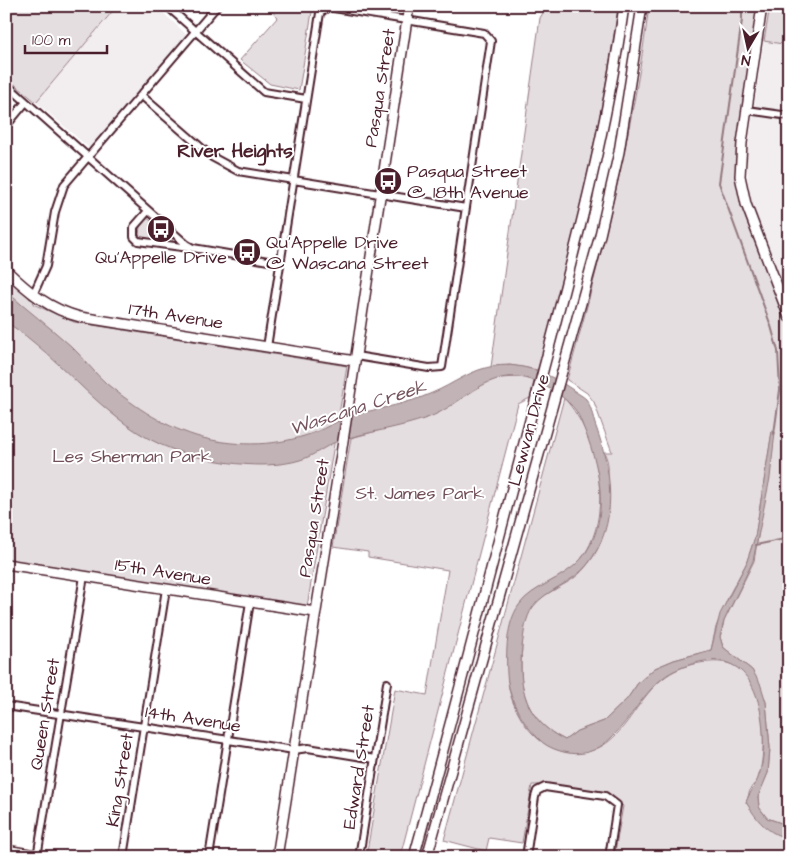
<svg xmlns="http://www.w3.org/2000/svg" width="795" height="863" font-family="'Architects Daughter',sans-serif">
<style>
.built{fill:#f2eeef}
.green{fill:#e5dee0;stroke:#987e86}
.water{fill:#c1b3b6;stroke:#91787e}
.lines{fill:none;stroke-linecap:round;stroke-linejoin:round}
.stream{stroke:#91787e;stroke-width:2}
.minor-casing{stroke:#4a1f2b;stroke-width:10}
.tertiary-casing{stroke:#4a1f2b;stroke-width:12}
.secondary-casing{stroke:#4a1f2b;stroke-width:12}
.minor{stroke:#fff;stroke-width:6}
.tertiary{stroke:#fff;stroke-width:9}
.secondary{stroke:#fff;stroke-width:9}
.labels{text-anchor:middle;dominant-baseline:central;stroke-width:4;stroke-linejoin:round;paint-order:stroke}
.street-label{font-size:18px;fill:#4a1f2b;stroke:#fff}
.poi-label{font-size:18px;fill:#4a1f2b;stroke:#fff;text-anchor:start}
.park-label{font-size:18px;fill:#714f58;stroke:#fff}
.neighbourhood-label{font-size:19px;font-weight:bold;fill:#4a1f2b;stroke:#fff}
.water-label{font-size:19px;font-style:italic;fill:#74535c;stroke:#fff}
</style>
<rect width="100%" height="100%" fill="#fff"/>
<filter id="ink" filterUnits="userSpaceOnUse"><feTurbulence type="fractalNoise" baseFrequency=".02" numOctaves="2"/><feDisplacementMap in="SourceGraphic" scale="10" xChannelSelector="R" yChannelSelector="G"/><feConvolveMatrix kernelMatrix="1 2 1 2 8 2 1 2 1" color-interpolation-filters="sRGB"/></filter>
<g filter="url(#ink)">
<!-- built -->
<path class="built" d="M117,6H156L186,34L89,148L36,102Z
M769,6H789V304L750,197L748,180L747,156Z"/>
<!-- green -->
<path class="green" d="M6,6H117L36,102L6,77Z
M266,6H313L299,90L270,84L240,60L278,17Z
M547,6H618C602,130 570,249 538,370L510,365L491,367L540,18Z
M649,6H758L737,150V175L742,203L789,328V817H784L781,823L767,818L759,807L758,796L768,773L770,748L766,702L752,670L723,647L720,637L724,621L754,561L775,432H772L755,537L746,564L729,595L716,627L711,650L674,660L655,668L638,683L627,699L604,721L577,731L565,740C525,720 518,688 522,647C523,635 524,621 530,610C540,593 565,587 579,574C587,566 597,554 600,542C604,530 609,480 608,466C608,462 606,456 604,452H612L594,402L587,393L567,380C601,257 633,133 649,6Z
M770,6H789V45L764,41Z
M146,217L173,238L172,242L139,237L140,225Z
M6,276L34,301L33,304L74,322L347,366L307,607L6,561Z
M521,377L534,381L530,398L518,404L400,857H366L395,689L427,695L448,570L368,557V552L333,547L351,438L428,417L476,387L498,378Z
M564,398C601,438 617,525 574,567C565,576 541,584 536,592C530,600 528,612 524,621C511,654 499,676 517,711C530,737 553,757 585,752C638,743 635,665 710,662C722,661 733,663 743,671C766,690 767,752 758,779C757,783 753,784 751,788C749,792 748,798 746,803L783,837L789,838V857H614L623,806L609,793L557,785H532L522,843L489,838L486,851L444,840Z"/>
<!-- water -->
<path class="water" d="M6,291C27,310 50,327 71,346C84,358 94,373 107,384C137,408 166,428 203,438C239,447 278,446 313,433C327,428 341,418 356,414C382,408 407,404 432,393C454,384 471,369 495,366C523,362 550,374 573,390C577,393 583,396 586,399C591,405 593,417 595,424C612,470 620,524 587,565C573,583 545,590 533,607C525,618 524,633 522,647C518,688 525,720 565,740L577,731L604,721L627,699L638,683L655,668L674,660L711,650L720,614L746,564L755,537L772,431L775,432L770,478L753,561L724,621L720,637L723,647L752,670L760,683L766,702L770,748L768,773L758,797L759,807L767,818L781,823L784,817H789V838C768,835 756,819 746,802C750,792 755,786 758,778C765,761 764,739 762,721C755,667 726,646 674,671C632,691 617,769 560,751C551,748 544,745 537,737C520,720 509,699 507,674C506,654 506,623 519,605C532,586 564,579 581,559C611,523 601,471 585,431C582,424 580,417 576,411C567,398 551,389 537,382C490,362 466,404 427,418C399,428 367,432 338,441C325,446 314,456 300,460C264,471 209,462 174,450C104,425 66,360 6,322Z"/>
<g class="lines">
<!-- stream -->
<path class="stream" d="M742,6V20L719,183L771,326L778,351L780,390L774,434
M756,545L789,538"/>
<defs>
<path id="minor" d="M167,6L264,92L306,99
M6,84L186,244L193,248L280,263
M142,96L212,157L238,171L466,208
M747,110L789,116
M6,126L26,102
M148,211L134,227V237L138,241L189,248
M33,295L46,266L55,212L64,185L217,6
M267,347L320,13L328,7L484,33L491,41L442,367L429,368L356,356
M6,706L294,750L308,748L375,759
M37,857L84,576
M123,857L166,589
M209,857L250,602
M359,857L387,683
M526,857L535,797L537,791L545,787L605,796L617,805L609,857"/>
<path id="tertiary" d="M762,6L742,143L740,176L746,204L789,317
M6,270C29,292 49,309 80,317L355,361
M6,564L315,612
M6,850L47,857
M277,857L341,454L409,6"/>
<path id="secondary" d="M414,857C456,705 495,553 535,401C570,268 605,143 624,6
M427,857L600,235L619,152L642,6"/>
</defs>
<!-- minor casing -->
<use href="#minor" class="minor-casing"/>
<!-- tertiary casing -->
<use href="#tertiary" class="tertiary-casing"/>
<!-- secondary casing -->
<use href="#secondary" class="secondary-casing"/>
<!-- minor -->
<use href="#minor" class="minor"/>
<!-- tertiary -->
<use href="#tertiary" class="tertiary"/>
<!-- secondary -->
<use href="#secondary" class="secondary"/>
</g>
</g>
<!-- icons -->
<defs>
<symbol id="bus-disc" viewBox="-11 -11 22 22"><circle r="9.5" fill="#4a1f2b" stroke="#fff"/><path d="M-5-6H5V4H4V6H2V4H-2V6H-4V4H-5ZM-3.5-4V0h7V-4ZM-3.5 1.2v1.5H-2V1.2ZM2 1.2v1.5H3.5V1.2Z" fill="#fff"/></symbol>
</defs>
<g fill-rule="evenodd">
<use href="#bus-disc" x="372" y="165" width="32" height="32"/>
<use href="#bus-disc" x="145" y="213" width="32" height="32"/>
<use href="#bus-disc" x="231" y="236" width="32" height="32"/>
</g>
<g class="labels">
<!-- street labels -->
<g class="street-label">
<text transform="translate(380 88) rotate(-81)">Pasqua Street</text>
<text transform="translate(176 316) rotate(9)">17th Avenue</text>
<text transform="translate(529 430) rotate(-75)">Lewvan Drive</text>
<text transform="translate(314 518) rotate(-81)">Pasqua Street</text>
<text transform="translate(163 572) rotate(9)">15th Avenue</text>
<text transform="translate(45 714) rotate(-81)">Queen Street</text>
<text transform="translate(193 719) rotate(9)">14th Avenue</text>
<text transform="translate(359 767) rotate(-81)">Edward Street</text>
<text transform="translate(120 780) rotate(-81)">King Street</text>
</g>
<!-- poi labels -->
<g class="poi-label">
<text x="407" y="171">Pasqua Street<tspan x="407" dy="21">@ 18th Avenue</tspan></text>
<text x="266" y="242">Qu'Appelle Drive<tspan x="266" dy="21">@ Wascana Street</tspan></text>
<text x="161" y="257" text-anchor="middle">Qu'Appelle Drive</text>
</g>
<!-- park labels -->
<g class="park-label">
<text x="132" y="456">Les Sherman Park</text>
<text x="420" y="493">St. James Park</text>
</g>
<!-- neighbourhood labels -->
<g class="neighbourhood-label">
<text x="235" y="151">River Heights</text>
</g>
<!-- water labels -->
<g class="water-label">
<text transform="translate(358 408) rotate(-18)">Wascana Creek</text>
</g>
</g>
<!-- margin -->
<rect width="795" height="863" fill="none" stroke="#fff" stroke-width="25"/>
<rect x="12" y="12" width="770" height="838" fill="none" stroke="#4a1f2b" stroke-width="2" filter="url(#ink)"/>
<!-- north arrow -->
<g transform="translate(748 48) rotate(189)" stroke="#ffffff" stroke-width="4" paint-order="stroke">
<path d="M0-4L9 19L0 12L-9 19Z" fill="#4a1f2b"/>
<text y="-8" font-size="14" font-weight="bold" text-anchor="middle" fill="#4a1f2b">N</text>
</g>
<!-- scale -->
<path d="M25 45v8h82v-8" fill="none" stroke="#4a1f2b" stroke-width="2.5"/>
<text x="32" y="45" font-size="15" fill="#4a1f2b" stroke="#ffffff" stroke-width="4" paint-order="stroke">100 m</text>
</svg>
